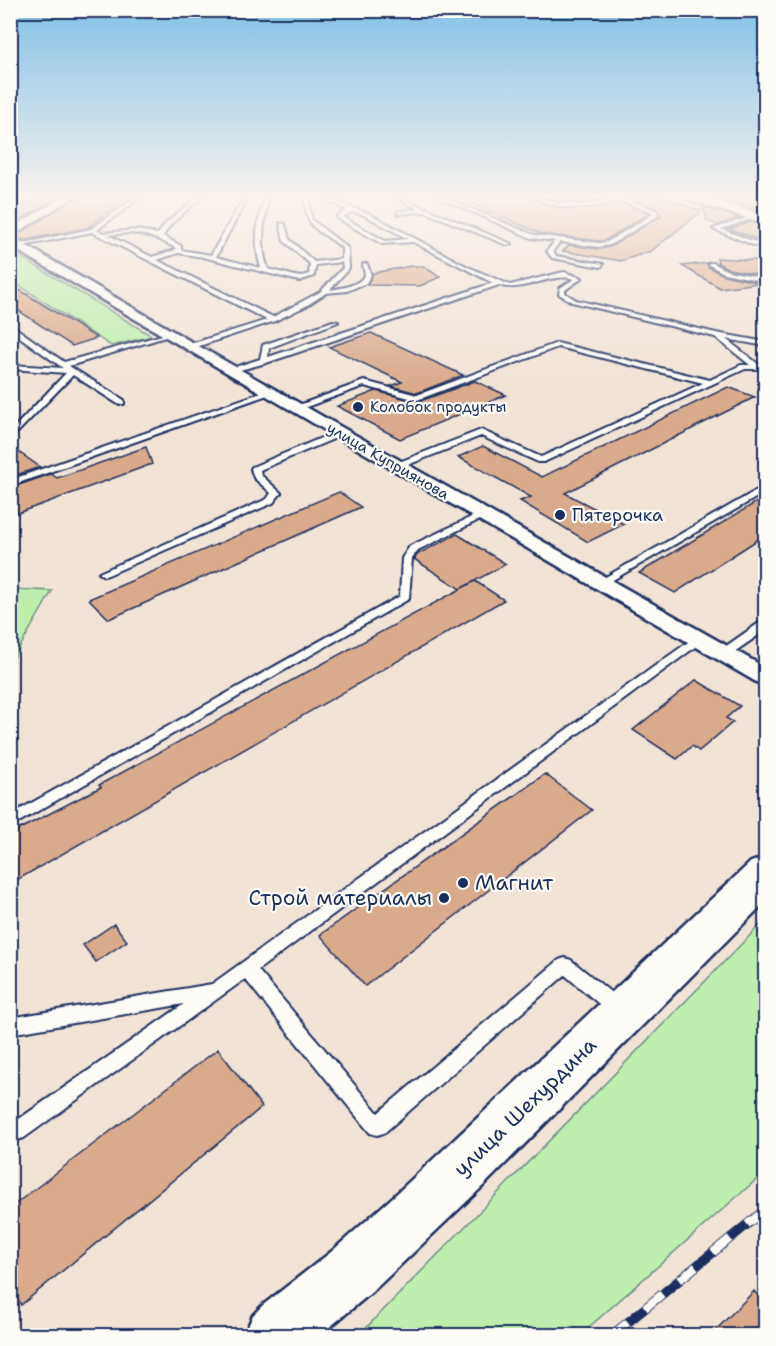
<svg xmlns="http://www.w3.org/2000/svg" width="776" height="1346" font-family="'Shantell Sans',sans-serif">
<style>
.green{fill:#bdeeae;stroke:#6c8e86;stroke-width:1.5}
.building{fill:#daaa8c;stroke:#1b2f5e;stroke-width:1.5}
.lines{fill:none;stroke-linecap:round;stroke-linejoin:round}
.lane-casing{stroke:#1b2f5e;stroke-width:4}
.street-casing{stroke:#1b2f5e;stroke-width:5}
.secondary-casing{stroke:#1b2f5e;stroke-width:4}
.primary-casing{stroke:#1b2f5e;stroke-width:5}
.lane{fill:#fdfcf7;fill-rule:evenodd}
.street{fill:#fdfcf7;fill-rule:evenodd}
.secondary{fill:#fdfcf7;fill-rule:evenodd}
.primary{fill:#fdfcf7;fill-rule:evenodd}
.rail-casing{stroke:#1b2f5e;stroke-width:10}
.rail{stroke:#fdfcf7;stroke-width:8;stroke-dasharray:22;stroke-linecap:butt}
.poi-dot{fill:#1b2f5e;stroke:#fdfcf7;stroke-width:2}
.labels{text-anchor:middle;dominant-baseline:central;stroke-width:4.5;stroke-linejoin:round;paint-order:stroke}
.far-poi-label{font-size:15px;fill:#1b2f5e;stroke:#fdfcf7;text-anchor:start}
.far-street-label{font-size:15px;fill:#1b2f5e;stroke:#fdfcf7}
.poi-label{font-size:18px;fill:#1b2f5e;stroke:#fdfcf7;text-anchor:start}
.near-poi-label{font-size:21px;fill:#1b2f5e;stroke:#fdfcf7;text-anchor:start}
.near-street-label{font-size:21px;fill:#1b2f5e;stroke:#fdfcf7}
</style>
<rect width="100%" height="100%" fill="#f2e3d7"/>
<filter id="ink" filterUnits="userSpaceOnUse"><feTurbulence type="fractalNoise" baseFrequency=".0167" numOctaves="2"/><feDisplacementMap in="SourceGraphic" scale="12" xChannelSelector="R" yChannelSelector="G"/><feConvolveMatrix kernelMatrix="1 2 1 2 8 2 1 2 1" color-interpolation-filters="sRGB"/></filter>
<g filter="url(#ink)">
<!-- green -->
<path class="green" d="M11,252L14,253L152,336L111,346L11,280Z
M11,589L52,591L13,659H10Z
M765,920V1172L580,1335H359Z"/>
<!-- building -->
<path class="building" d="M40,197H59L10,226V212Z
M76,197H126L87,228L26,240L13,238Z
M456,197H531L546,205L570,210L622,203L650,213L606,240L599,241L542,234Z
M541,197H612L580,203Z
M624,197H661L702,211L651,251L621,261L563,251L569,245L599,249L610,247L661,216L657,208Z
M711,197H765V213Z
M703,207L739,218L718,225L707,221Z
M751,222L765,226V242L729,229Z
M717,258L765,261V276L729,269L716,262H718Z
M707,263L708,267L724,275L760,283L720,288L682,266Z
M411,266H423L440,277L420,286L367,285L373,273Z
M10,284L97,338L72,346L10,305Z
M371,333L463,375L417,393L391,386L402,382L329,347Z
M475,381L506,395L400,439L337,406L376,391L418,402Z
M728,387L755,397L565,493L624,524L588,542L520,501L531,497L458,457L483,446L542,477Z
M10,446L40,467L10,477Z
M146,447L152,464L10,516V488L51,474L57,478Z
M339,492L361,507L109,619L89,599Z
M765,497V535L675,593L639,573Z
M457,534L506,564L460,589L414,559L418,554Z
M475,581L504,600L10,884V834L101,787L99,785Z
M696,680L740,706L726,718L733,722L699,751L692,746L677,759L633,730Z
M545,774L592,810L365,986L320,935Z
M114,924L127,941L96,962L83,945Z
M218,1049L262,1107L21,1305L10,1282V1208Z
M754,1291L765,1304V1335H711Z"/>
<g class="lines">
<defs>
<path id="lane" d="M136,197H141L97,230L103,233L137,230L158,234L167,222L198,197H202L171,224L163,236L181,246V250L211,255L244,197H248L216,257L261,268C253,244 257,220 265,197H269C264,221 259,244 268,269L299,277L309,274L310,264L284,241L280,223L285,224L289,239L314,262L342,259V248C318,227 307,234 304,197H308L312,220L348,248L349,268L330,290C342,288 358,286 365,275L363,264H367L371,275L366,283L347,291L326,293L306,306L275,321L190,349H187V345L267,320L92,232L18,247L15,245L91,229ZM130,233C148,234 160,240 176,248L175,250L152,257L108,235ZM178,253L203,257L299,281L314,276L316,265L342,262L343,268L320,292L273,317L157,260Z
M321,197C330,196 355,210 368,213L466,266L510,285L564,272L582,278L565,290V293L576,300L716,333L766,342V346L726,339L762,367L758,369H745L544,462H538L481,436L400,468H394V464L481,430L541,457L703,383L558,347L417,400L364,386L298,410L291,408L364,381L417,395L557,343L710,380L741,365H750L715,337L572,302L559,294L560,288L574,279C549,272 524,294 499,285L266,363L229,373V369L260,359L263,345L333,321L338,322L269,348L268,357L493,283L413,242L382,244L337,218V216L347,210ZM352,212L364,215L408,239L385,241L343,217Z
M394,197H399L512,244L507,245L425,212L397,214L399,211L419,209Z
M438,197H443L534,235L599,243L607,242L653,214L652,212L622,201L589,207L570,208L547,203L533,197L560,203L580,205L617,199L614,197H619L656,210L659,215L610,245L599,247L560,242L553,251L556,256L603,264L601,267L552,258L547,251L555,241L531,238Z
M753,216L758,217L721,229L766,246V250L713,229Z
M709,263H713L728,271L766,278V282L724,273L709,265Z
M10,324L64,362L166,334L172,335L69,366L124,400V404H118L73,375L10,440V432L66,373L10,369V365L63,368L10,330Z
M266,391L273,393L10,486V480Z
M340,430L344,433L343,435L260,470L261,475L281,493L273,503L108,575L104,576L99,573L267,499L271,493L254,478L251,469L252,467Z
M766,485V492L604,585H596L595,583Z
M482,512L487,515L485,517L418,550L412,558L409,599L10,827V815L400,596L402,558L410,546Z
M762,621H766V630L727,657H719L717,654L719,651Z
M698,635L702,636L704,639L702,642L258,970L378,1113L559,960L565,958L571,960L624,1003L626,1009L624,1015L618,1017L612,1015L565,975L384,1133L377,1135L370,1133L245,979L24,1138L17,1140L10,1138V1114L19,1119L184,1004L10,1034V1018L212,984Z"/>
<path id="street" d="M63,197H74L10,237V229Z
M10,240L22,243L195,344L766,668V685L758,683L10,246Z"/>
<path id="secondary" d="M686,197H705L766,215V224L688,200Z"/>
<path id="primary" d="M766,857V901L483,1186L372,1292L319,1336H244L253,1315L263,1305L331,1252L394,1196L751,862Z"/>
</defs>
<!-- lane casing -->
<use href="#lane" class="lane-casing"/>
<!-- street casing -->
<use href="#street" class="street-casing"/>
<!-- secondary casing -->
<use href="#secondary" class="secondary-casing"/>
<!-- primary casing -->
<use href="#primary" class="primary-casing"/>
<!-- lane -->
<use href="#lane" class="lane"/>
<!-- street -->
<use href="#street" class="street"/>
<!-- secondary -->
<use href="#secondary" class="secondary"/>
<!-- primary -->
<use href="#primary" class="primary"/>
<defs>
<path id="rail" d="M611,1336L766,1209"/>
</defs>
<!-- rail casing -->
<use href="#rail" class="rail-casing"/>
<!-- rail -->
<use href="#rail" class="rail"/>
</g>
</g>
<!-- sky -->
<linearGradient id="sky" x2="0" y2="1"><stop stop-color="#81c1e8"/><stop offset="0.51" stop-color="#f9f2ed"/><stop offset="1" stop-color="#f9f2ed" stop-opacity="0"/></linearGradient>
<rect width="776" height="385" fill="url(#sky)"/>
<!-- markers -->
<g class="poi-dot">
<circle cx="358" cy="407" r="6"/>
<circle cx="560" cy="515" r="6"/>
<circle cx="463" cy="883" r="6"/>
<circle cx="444" cy="898" r="6"/>
</g>
<g class="labels">
<!-- far-poi labels -->
<g class="far-poi-label">
<text x="370" y="407">Колобок продукты</text>
</g>
<!-- far-street labels -->
<g class="far-street-label">
<text transform="translate(388 461) rotate(30)">улица Куприянова</text>
</g>
<!-- poi labels -->
<g class="poi-label">
<text x="572" y="515">Пятерочка</text>
</g>
<!-- near-poi labels -->
<g class="near-poi-label">
<text x="475" y="883">Магнит</text>
<text x="432" y="898" text-anchor="end">Строй материалы</text>
</g>
<!-- near-street labels -->
<g class="near-street-label">
<text transform="translate(525 1107) rotate(-44)">улица Шехурдина</text>
</g>
</g>
<!-- margin -->
<rect width="776" height="1346" fill="none" stroke="#fdfcf7" stroke-width="36"/>
<rect x="18" y="18" width="740" height="1310" fill="none" stroke="#1b2f5e" stroke-width="2" filter="url(#ink)"/>
</svg>
